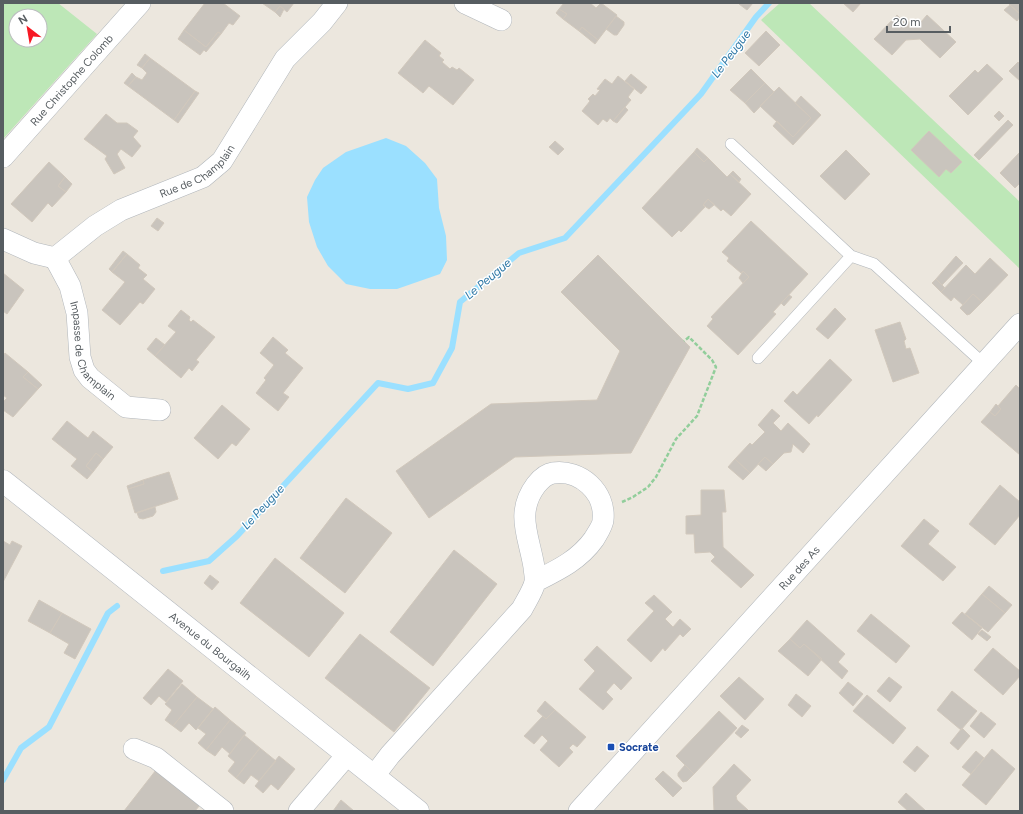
<svg xmlns="http://www.w3.org/2000/svg" width="1023" height="814" font-family="Figtree,sans-serif">
<style>
.green{fill:#bde7b7;fill-rule:evenodd}
.water{fill:#9be0ff}
.lines{fill:none;stroke-linecap:round;stroke-linejoin:round}
.stream{stroke:#9be0ff;stroke-width:6}
.building{fill:#c9c4bd;stroke:#d1c8bc}
.service-casing{stroke:#b1b6bb;stroke-width:12}
.minor-casing{stroke:#b1b6bb;stroke-width:22}
.secondary-casing{stroke:#b2b7bd;stroke-width:23}
.path{stroke:#92ce9b;stroke-width:2.5;stroke-dasharray:4 2;stroke-linecap:butt}
.service{stroke:#fff;stroke-width:11}
.minor{stroke:#fff;stroke-width:21}
.secondary{stroke:#fff;stroke-width:22}
.transit-dot{fill:#1a4fb4;stroke:#fff;stroke-width:1.5}
.labels{text-anchor:middle;dominant-baseline:central;stroke-width:3;stroke-linejoin:round;paint-order:stroke}
.street-label{font-size:11px;fill:#575d61;stroke:#fff}
.transit-label{font-size:11px;font-weight:bold;fill:#164399;stroke:#fff;text-anchor:start}
.water-label{font-size:12px;font-style:italic;fill:#2e78a6;stroke:#fff}
</style>
<rect width="100%" height="100%" fill="#ece7de"/>
<!-- green -->
<path class="green" d="M3,3H58L97,34L3,139ZM16,16H40V40H16Z
M780,3H809L1020,202V269L761,20Z"/>
<!-- water -->
<path class="water" d="M386,138L406,146L425,163L437,179L439,208L446,236L447,260L440,274L397,289H370L346,284L328,266L317,247L309,222L307,197L315,180L323,168L346,152Z"/>
<g class="lines">
<!-- stream -->
<path class="stream" d="M163,571L209,561L237,536L378,383L408,389L433,383L452,348L460,302L519,253L565,238L701,94L756,17L769,3
M3,780L21,748L49,727L108,613L117,606"/>
</g>
<!-- building -->
<path class="building" d="M205,3H223L240,16L233,25L229,23L221,34L218,32L206,47L184,30Z
M262,3H294L287,12L280,6L275,12Z
M564,3H590L596,8L601,3L617,15L598,40L582,27L579,31L563,19L567,14L559,9Z
M740,3H753L747,10L739,4Z
M843,3H861L853,12Z
M1009,3H1020V14L1009,4Z
M1010,5L1020,14V17L1017,21L1004,10Z
M280,6L284,9L280,17L275,12Z
M559,9L567,14L563,19L556,13Z
M897,15L904,22H921L927,15L956,42L940,58L920,39L906,40L892,55L874,39Z
M616,16L624,22V25L617,35H614L606,29Z
M582,27L598,40L595,44L579,31Z
M184,30L206,47L218,32L221,34L206,52L204,50L200,55L178,39Z
M766,31L780,45L759,66L745,53Z
M425,40L441,53L439,56L444,60L442,62L450,69L452,67L457,70L459,68L474,80L453,105L429,86L423,93L398,73Z
M145,54L150,58L142,68L137,65Z
M150,58L195,91L174,120L128,86L136,77L142,80L147,73L142,68Z
M1018,62L1020,64V81L1009,71Z
M987,64L1003,79L968,115L949,96L975,70L978,73Z
M751,69L765,83L745,103L730,90Z
M132,73L136,77L128,86L124,83Z
M631,74L647,87L641,94L625,81Z
M618,76L634,89L628,97L631,100L613,121L610,118L607,122L603,119L598,125L582,111L590,101L588,99L593,94L595,96L600,90L597,89L605,79L612,84Z
M765,83L774,92L754,113L745,103Z
M779,87L811,118L793,137L760,106Z
M195,91L199,93L178,123L174,120Z
M801,96L821,115L793,145L773,126L777,121L793,137L811,118L795,103Z
M625,107L628,110L617,123L613,121Z
M999,111L1004,116L999,121L994,116Z
M106,114L117,123H127L138,131L133,137L141,146L132,157L121,149L117,154L125,168L114,174L105,159L107,156L84,139Z
M1008,120L1013,125L979,160L974,155Z
M929,131L962,162L951,173L946,169L939,177L911,150Z
M555,141L564,149L558,155L549,147Z
M697,148L708,158L704,162L694,152Z
M846,150L870,174L845,200L820,176Z
M694,152L704,162L708,158L727,177L730,174L751,194L731,216L723,209L721,211L708,199L703,205L705,207L681,232L679,230L672,237L642,208Z
M1020,152V183L1015,188L1000,173Z
M49,162L65,177L58,186L66,192L52,207L48,203L32,222L11,204Z
M733,171L741,179L739,182L730,174Z
M65,177L72,184L66,192L58,186Z
M708,199L714,205L709,209L703,205Z
M157,218L164,223L158,231L151,226Z
M751,221L808,274L773,312L776,314L738,355L707,326L713,319L711,317L749,277L743,271L741,273L727,261L729,258L722,252Z
M123,251L127,254L112,272L109,269Z
M127,254L140,265L138,268L147,275L143,279L155,289L143,304L140,302L120,325L102,310L125,282L112,272Z
M598,255L690,347L631,453L515,457L429,518L396,471L491,404L597,400L620,351L561,292Z
M956,256L963,263L942,285L936,279Z
M990,258L1008,275L982,302L973,294L963,305L954,297L951,301L941,292L966,265L975,274Z
M743,271L749,277L743,283L739,278Z
M3,273L24,290L7,314L3,311Z
M936,279L945,288L941,292L932,283Z
M973,294L982,302L970,314L967,315L960,308Z
M789,295L792,297L784,306L781,303Z
M835,308L846,319L828,339L816,329Z
M181,310L190,317L189,320L191,322L193,320L215,337L196,360L199,362L192,371L189,368L181,378L155,356L176,332L168,326Z
M900,322L906,339L904,341L906,349L910,348L919,373L893,382L875,330Z
M273,337L288,350L285,353L303,368L283,393L289,397L278,411L256,393L266,380L264,378L274,365L260,353Z
M156,338L165,345L155,356L147,349Z
M5,353L28,372L23,377L38,389L13,417L3,410V402L7,398L3,395V356Z
M830,359L852,380L818,417L817,415L809,424L784,401L793,391L797,395Z
M28,372L42,385L38,389L23,377Z
M1016,385L1020,389V455L981,422L990,412L995,416L1001,409L998,406Z
M996,404L1001,409L995,416L990,412Z
M222,405L250,429L236,446L232,443L218,459L194,438Z
M772,409L780,416L773,423L781,431L788,423L810,444L803,453L793,444L791,452L784,453L773,464L765,457L750,473L735,459L750,443L752,445L765,432L758,425Z
M67,421L88,438L93,431L113,447L103,459L96,453L86,466L93,472L87,479L71,466L77,459L52,439Z
M96,453L103,459L93,472L86,466Z
M765,457L773,464L766,471L758,464Z
M735,459L750,473L743,480L728,467Z
M169,472L178,499L135,513L128,489L144,484L143,480Z
M143,480L144,484L128,489L127,486Z
M1000,485L1020,502V515L995,545L969,524Z
M701,490H724L726,512H722L723,547L754,575L741,588L711,561L715,557L710,552L695,553L694,534H686V516L701,515Z
M346,498L392,533L345,593L300,558Z
M155,507L156,512L153,516L143,519L139,518L137,513Z
M924,519L939,531L928,544L956,567L943,581L901,546Z
M3,541L10,545L12,541L22,546L3,582Z
M454,550L497,584L433,666L390,632Z
M275,558L344,613L309,657L240,603Z
M210,575L219,582L212,590L204,583Z
M989,586L1012,605L1005,613L982,594Z
M982,594L1005,613L988,632L965,614Z
M654,595L672,612L665,619L673,627L680,619L691,629L683,637L680,634L665,651L663,648L651,662L627,640L654,611L645,603Z
M39,600L62,613L50,633L28,621Z
M962,612L982,628L972,640L952,623Z
M62,613L91,629L75,659L64,653L69,644L50,633Z
M871,614L910,646L896,663L857,631Z
M807,620L845,654L838,662L848,671L842,679L804,644L800,648L790,639Z
M982,630L991,637L987,641L978,634Z
M360,634L430,688L394,732L325,678Z
M790,639L800,648L804,644L822,659L808,676L778,651Z
M597,646L632,678L621,690L614,683L606,692L613,699L603,710L579,689L595,671L584,660Z
M993,648L1020,671V676L1003,695L974,670Z
M168,669L183,681L166,702L159,696L151,705L143,698Z
M739,677L764,699L745,720L720,696Z
M889,677L902,687L890,702L877,691Z
M848,682L863,694L853,706L839,693Z
M182,684L197,697L173,726L165,720L172,710L165,704Z
M952,691L977,711L961,730L937,710Z
M796,694L811,706L802,717L788,705Z
M867,695L906,728L893,744L853,711Z
M197,697L213,709L196,730L189,723L181,732L173,726Z
M545,701L555,710L546,719L537,711Z
M215,707L230,720L206,750L198,743L206,734L198,728Z
M555,710L586,737L577,747L573,744L569,748L573,752L559,767L540,750L548,741L542,735L534,744L524,736L543,716L546,719Z
M719,711L737,728L694,774L676,756Z
M981,712L996,724L984,738L970,726Z
M230,720L246,733L230,754L222,747L215,756L206,750Z
M742,725L749,730L741,738L735,733Z
M962,728L970,736L958,750L950,743Z
M244,735L260,748L236,778L228,771L235,762L228,756Z
M917,746L929,756L915,772L903,762Z
M260,748L276,761L259,781L251,775L244,784L236,778Z
M992,749L1015,769L986,805L962,785Z
M976,751L984,758L971,774L962,767Z
M279,756L295,769L278,790L271,784L263,793L255,786Z
M734,764L751,780L736,796L737,800L748,810L714,811L713,787Z
M685,765L694,774L687,781L683,782L678,776V773Z
M156,770L200,805L195,811H124Z
M663,771L682,788L673,797L655,779Z
M906,793L926,811H908L898,802Z
M341,800L354,811H333Z"/>
<g class="lines">
<defs>
<path id="service" d="M731,144L851,256L874,264L984,364
M758,358L851,256"/>
<g id="minor">
<path d="M465,3L501,20"/>
<path id="s1" d="M3,157L140,3"/>
<path id="s2" d="M3,239L34,253L55,258L95,226L121,210L203,177L222,161L285,59L322,22L337,3"/>
<path id="s3" d="M55,258L70,286L77,313L80,357L84,370L90,378L126,407L160,410"/>
<path d="M134,749L156,758L223,811"/>
<path d="M374,776L390,755L522,609C526,601 533,591 535,582C536,577 534,571 534,567C529,536 515,513 536,485C540,480 546,474 553,473C580,469 606,492 603,520C603,525 597,534 594,539C579,560 558,570 536,581"/>
<path d="M299,811L347,755"/>
<path id="s4" d="M579,811L1020,324"/>
</g>
<g id="secondary">
<path id="s5" d="M3,481L418,811"/>
</g>
</defs>
<!-- service casing -->
<use href="#service" class="service-casing"/>
<!-- minor casing -->
<use href="#minor" class="minor-casing"/>
<!-- secondary casing -->
<use href="#secondary" class="secondary-casing"/>
<!-- path -->
<path class="path" d="M622,502L633,497L648,487L656,477L676,439L697,416L716,367L712,360L689,337L684,341"/>
<!-- service -->
<use href="#service" class="service"/>
<!-- minor -->
<use href="#minor" class="minor"/>
<!-- secondary -->
<use href="#secondary" class="secondary"/>
</g>
<!-- markers -->
<rect class="transit-dot" x="607" y="743" width="8" height="8" rx="2"/>
<g class="labels">
<!-- street labels -->
<g class="street-label">
<text stroke="none"><textPath href="#s1" startOffset="103">Rue Christophe Colomb</textPath></text>
<text stroke="none"><textPath href="#s2" startOffset="224">Rue de Champlain</textPath></text>
<text stroke="none"><textPath href="#s3" startOffset="103">Impasse de Champlain</textPath></text>
<text stroke="none"><textPath href="#s4" startOffset="328">Rue des As</textPath></text>
<text stroke="none"><textPath href="#s5" startOffset="265">Avenue du Bourgailh</textPath></text>
</g>
<!-- transit labels -->
<g class="transit-label">
<text x="619" y="747">Socrate</text>
</g>
<!-- water labels -->
<g class="water-label">
<text transform="translate(731 54) rotate(-53)">Le Peugue</text>
<text transform="translate(488 279) rotate(-40)">Le Peugue</text>
<text transform="translate(263 507) rotate(-47)">Le Peugue</text>
</g>
</g>
<!-- border -->
<rect width="1023" height="814" fill="none" stroke="#575d61" stroke-width="8"/>
<!-- north arrow -->
<g transform="translate(28 28) rotate(329)"><circle r="19" fill="#ffffff" stroke="#bcbec0"/>
<path d="M0-3L7 15L0 10L-7 15Z" fill="#f71924"/>
<text y="-6" font-size="11" font-weight="bold" text-anchor="middle" fill="#575d61">N</text>
</g>
<!-- scale -->
<path d="M887 26v6h63v-6" fill="none" stroke="#575d61" stroke-width="2"/>
<text x="893" y="26" font-size="12" fill="#575d61" stroke="#ffffff" stroke-width="3" paint-order="stroke">20 m</text>
</svg>
